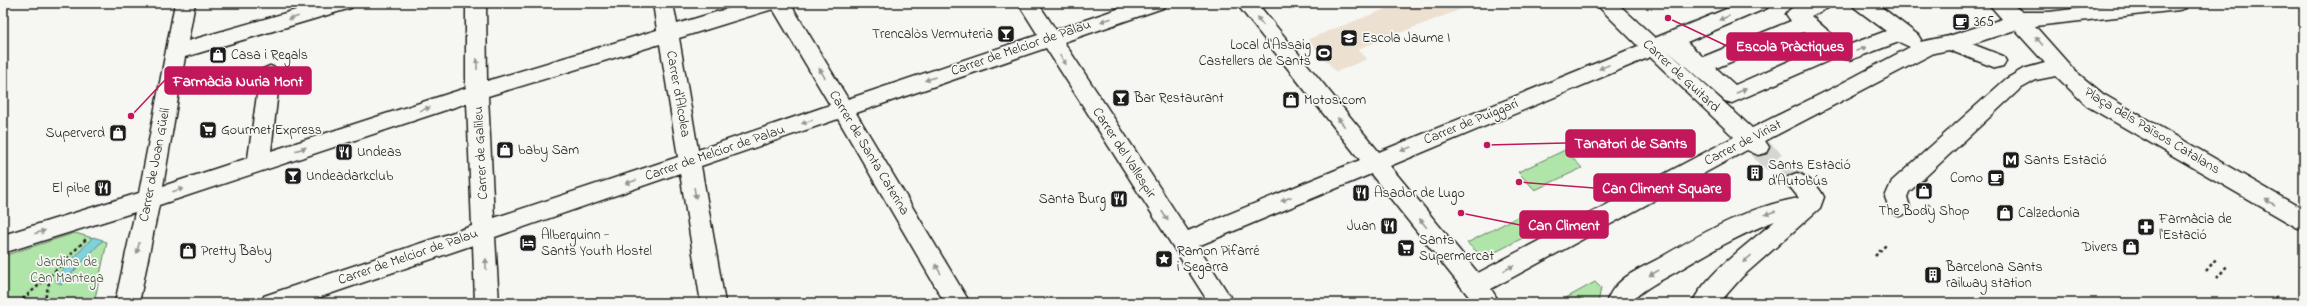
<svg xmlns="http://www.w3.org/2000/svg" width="2307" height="306" font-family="'Indie Flower',sans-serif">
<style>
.built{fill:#ece0d1}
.green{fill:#afe5a8;stroke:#668062}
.water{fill:#80d1da;stroke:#58898e}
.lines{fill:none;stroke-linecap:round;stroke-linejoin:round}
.minor-tunnel{stroke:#d5d5d2;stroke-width:22;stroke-dasharray:22 11;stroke-linecap:butt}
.minor-casing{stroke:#1c1c1c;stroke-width:3}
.path{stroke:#1c1c1c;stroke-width:2.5;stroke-dasharray:3 3;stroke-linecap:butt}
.minor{fill:#f6f6f2;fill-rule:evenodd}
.oneway{fill:#949492}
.labels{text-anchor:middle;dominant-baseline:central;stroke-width:3.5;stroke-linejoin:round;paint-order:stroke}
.poi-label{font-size:14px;fill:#1c1c1c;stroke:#f6f6f2;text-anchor:start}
.street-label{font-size:14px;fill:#1c1c1c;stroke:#f6f6f2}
.park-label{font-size:14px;fill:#485846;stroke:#f6f6f2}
.leader{fill:none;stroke:#c2185b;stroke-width:1.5}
.callout-dot{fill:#c2185b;stroke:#f6f6f2;stroke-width:1.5}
.callout{fill:#c2185b;stroke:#c2185b;stroke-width:1.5}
.callout-label{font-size:15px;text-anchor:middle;font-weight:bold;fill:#fff}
</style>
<rect width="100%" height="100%" fill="#f6f6f2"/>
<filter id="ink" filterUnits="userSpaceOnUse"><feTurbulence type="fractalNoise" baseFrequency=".025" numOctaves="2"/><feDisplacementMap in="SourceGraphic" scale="8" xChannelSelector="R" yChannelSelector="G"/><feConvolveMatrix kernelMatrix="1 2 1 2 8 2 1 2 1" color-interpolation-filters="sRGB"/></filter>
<g filter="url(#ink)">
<!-- built -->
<path class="built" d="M1381,3H1477L1358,49L1367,59L1336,72L1308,39L1386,9Z"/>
<!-- green -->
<path class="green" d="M1565,150L1582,168L1535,190L1518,172Z
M1527,212L1544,227L1484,258L1467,243Z
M75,233L107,242L94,303H3V256Z
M1595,282L1601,288L1598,303H1557Z"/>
<!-- water -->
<path class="water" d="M93,237L103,240L61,285L55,280L57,276Z"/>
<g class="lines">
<!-- minor-tunnel -->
<path class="minor-tunnel" d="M1758,147L1797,182"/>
<defs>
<path id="minor" d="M175,3H195L188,41L320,3H354L351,8L185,57L163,186L248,158L260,74L263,69L270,66L277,69L280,74L271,151L466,88V3H486L487,81L657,30L653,3H673L677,24L746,3H790L848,99L1038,35L1018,3H1038L1056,30L1135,3H1166L1163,8L1064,42L1188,231L1360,160L1236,3H1257L1379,152L1638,46L1595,3H1617L1655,38L1741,3H1770L1767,8L1687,42L1703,57L1791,21L1786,14C1795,0 1816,3 1831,3L1828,8L1811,16L1843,44L1849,45L1886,31L1855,8L1852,3H1876L1918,35L1921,40L1920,42L1949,36L2002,19L1988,3H2011L2022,12H2049L2123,3H2189L2186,8L2179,10L2035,26L2075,71L2103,94L2304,210V230L2296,227L2087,106L2056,76L2036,80L2020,89L1909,192L1907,197L1910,207L1907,213L1899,216L1891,213L1885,197L1892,181L2006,79L2023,69L2045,63L2015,30L1972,44L2003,56L2006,61L2003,66L1996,68L1949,50L1934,53L1765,141L1769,147L1766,153L1758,155L1747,150L1491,289L1500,303H1474L1371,174L1198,246L1234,303H1209L1046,48L856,113L970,303H945L838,119L701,166L725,303H701L680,173L495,237L499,303H475L473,245L303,303H261L264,296L472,226L467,103L159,205L139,303H115L135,212L3,253V235L139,193ZM773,9L830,105L698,150L679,38ZM1803,32L1821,47L1735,85L1716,68ZM1899,42L1910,47L1833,88L1752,128L1667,50L1725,101L1732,103L1837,57L1850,60ZM660,44L678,157L494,218L488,96ZM1650,57L1734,137L1478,273L1390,166Z
M1797,173C1808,177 1819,186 1824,197L1820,208L1742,277L1719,303H1692C1706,274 1750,242 1775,221C1740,234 1708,253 1676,272C1660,281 1642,289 1630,303H1606C1608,298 1611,291 1615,287C1626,274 1643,267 1658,259C1703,233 1747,207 1799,198L1786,182L1789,176Z"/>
</defs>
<!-- minor casing -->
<use href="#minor" class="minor-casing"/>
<!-- path -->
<path class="path" d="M1919,214L1930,204
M1875,256L1887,244
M2206,271L2216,259
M2217,278L2227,266
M18,303L51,275L87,238
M44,303L51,275
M1950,303L1954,299
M2272,303L2277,296"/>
<!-- minor -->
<use href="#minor" class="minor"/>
</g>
<!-- one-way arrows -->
<defs><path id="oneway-solid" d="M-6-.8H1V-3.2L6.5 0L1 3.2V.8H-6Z"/></defs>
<g class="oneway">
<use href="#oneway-solid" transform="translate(293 18) rotate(164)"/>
<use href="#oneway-solid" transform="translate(1724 18) rotate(157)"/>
<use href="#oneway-solid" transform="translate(1106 20) rotate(162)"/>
<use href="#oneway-solid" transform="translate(1260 21) rotate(-128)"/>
<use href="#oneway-solid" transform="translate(2039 41) rotate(-132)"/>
<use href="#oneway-solid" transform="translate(1861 49) rotate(-21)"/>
<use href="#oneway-solid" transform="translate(1063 60) rotate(57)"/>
<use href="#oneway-solid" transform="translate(477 64) rotate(-91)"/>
<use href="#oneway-solid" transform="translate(1604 67) rotate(158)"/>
<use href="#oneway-solid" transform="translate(822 73) rotate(-121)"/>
<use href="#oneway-solid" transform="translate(930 79) rotate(161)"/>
<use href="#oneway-solid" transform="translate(1741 91) rotate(-24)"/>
<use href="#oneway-solid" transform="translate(425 109) rotate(-18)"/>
<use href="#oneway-solid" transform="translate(807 122) rotate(161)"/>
<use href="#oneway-solid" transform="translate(1341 122) rotate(-129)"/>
<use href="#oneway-solid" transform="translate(301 149) rotate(-18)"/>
<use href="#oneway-solid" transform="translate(1406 149) rotate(158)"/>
<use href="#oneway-solid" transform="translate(631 182) rotate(161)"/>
<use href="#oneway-solid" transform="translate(178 190) rotate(-18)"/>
<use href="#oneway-solid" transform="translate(695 193) rotate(81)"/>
<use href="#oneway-solid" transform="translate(1286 199) rotate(157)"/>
<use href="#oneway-solid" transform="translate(2270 202) rotate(-150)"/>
<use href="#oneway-solid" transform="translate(1770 213) rotate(161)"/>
<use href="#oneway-solid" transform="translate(1165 216) rotate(57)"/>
<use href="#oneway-solid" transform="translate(1423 223) rotate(-129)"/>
<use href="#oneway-solid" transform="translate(40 232) rotate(-17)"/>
<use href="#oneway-solid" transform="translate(138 248) rotate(102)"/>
<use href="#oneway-solid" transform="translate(1747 259) rotate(139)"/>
<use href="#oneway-solid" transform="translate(486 264) rotate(-91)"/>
<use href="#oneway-solid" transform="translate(1509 268) rotate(-28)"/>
<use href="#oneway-solid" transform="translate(938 269) rotate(-120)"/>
<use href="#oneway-solid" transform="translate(1654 273) rotate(150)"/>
</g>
</g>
<!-- icons -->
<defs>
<symbol id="cafe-square" viewBox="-11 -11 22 22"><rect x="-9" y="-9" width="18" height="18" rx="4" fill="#1c1c1c" stroke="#f6f6f2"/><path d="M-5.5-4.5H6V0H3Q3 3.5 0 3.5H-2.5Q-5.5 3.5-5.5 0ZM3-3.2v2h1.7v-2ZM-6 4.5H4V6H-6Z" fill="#fff"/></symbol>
<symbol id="bar-square" viewBox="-11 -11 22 22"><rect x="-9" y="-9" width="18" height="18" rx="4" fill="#1c1c1c" stroke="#f6f6f2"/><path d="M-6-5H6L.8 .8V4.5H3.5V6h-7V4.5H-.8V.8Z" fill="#fff"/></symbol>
<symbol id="school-square" viewBox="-11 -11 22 22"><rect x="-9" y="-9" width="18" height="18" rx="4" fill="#1c1c1c" stroke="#f6f6f2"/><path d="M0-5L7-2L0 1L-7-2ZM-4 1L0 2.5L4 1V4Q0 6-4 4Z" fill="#fff"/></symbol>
<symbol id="stadium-square" viewBox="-11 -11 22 22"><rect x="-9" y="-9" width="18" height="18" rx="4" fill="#1c1c1c" stroke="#f6f6f2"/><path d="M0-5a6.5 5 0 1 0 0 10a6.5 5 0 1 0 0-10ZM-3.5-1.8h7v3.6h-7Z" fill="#fff"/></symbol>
<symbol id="shop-square" viewBox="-11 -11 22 22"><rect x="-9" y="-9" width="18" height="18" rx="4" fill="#1c1c1c" stroke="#f6f6f2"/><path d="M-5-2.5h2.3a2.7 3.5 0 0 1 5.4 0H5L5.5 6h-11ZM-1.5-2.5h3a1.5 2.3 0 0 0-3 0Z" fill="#fff"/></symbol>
<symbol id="supermarket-square" viewBox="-11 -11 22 22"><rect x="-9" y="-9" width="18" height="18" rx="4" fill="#1c1c1c" stroke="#f6f6f2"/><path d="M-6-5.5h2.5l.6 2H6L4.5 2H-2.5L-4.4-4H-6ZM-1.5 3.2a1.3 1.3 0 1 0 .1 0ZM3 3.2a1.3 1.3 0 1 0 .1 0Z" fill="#fff"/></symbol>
<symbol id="restaurant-square" viewBox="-11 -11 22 22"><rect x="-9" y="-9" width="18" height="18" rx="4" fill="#1c1c1c" stroke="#f6f6f2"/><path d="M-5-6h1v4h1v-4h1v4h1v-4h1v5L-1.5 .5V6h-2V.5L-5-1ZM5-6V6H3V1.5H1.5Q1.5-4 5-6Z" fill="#fff"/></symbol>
<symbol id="metro-square" viewBox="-11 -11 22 22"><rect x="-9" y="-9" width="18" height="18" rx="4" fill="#1c1c1c" stroke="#f6f6f2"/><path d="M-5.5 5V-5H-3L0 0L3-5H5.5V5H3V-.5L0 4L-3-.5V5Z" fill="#fff"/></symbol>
<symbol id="building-square" viewBox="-11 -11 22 22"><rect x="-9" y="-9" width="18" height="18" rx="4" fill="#1c1c1c" stroke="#f6f6f2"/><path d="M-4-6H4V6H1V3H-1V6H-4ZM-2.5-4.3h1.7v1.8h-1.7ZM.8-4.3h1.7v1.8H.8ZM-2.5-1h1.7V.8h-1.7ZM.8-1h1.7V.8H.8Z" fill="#fff"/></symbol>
<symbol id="pharmacy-square" viewBox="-11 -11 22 22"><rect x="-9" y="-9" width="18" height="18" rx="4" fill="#1c1c1c" stroke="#f6f6f2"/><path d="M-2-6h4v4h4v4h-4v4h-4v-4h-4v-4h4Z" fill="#fff"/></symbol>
<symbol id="hotel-square" viewBox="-11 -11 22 22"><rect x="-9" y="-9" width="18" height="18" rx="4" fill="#1c1c1c" stroke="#f6f6f2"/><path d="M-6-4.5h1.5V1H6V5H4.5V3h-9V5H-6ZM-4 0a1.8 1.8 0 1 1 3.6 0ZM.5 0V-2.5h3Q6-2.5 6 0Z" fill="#fff"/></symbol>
<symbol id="sight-square" viewBox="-11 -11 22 22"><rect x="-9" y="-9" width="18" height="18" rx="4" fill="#1c1c1c" stroke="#f6f6f2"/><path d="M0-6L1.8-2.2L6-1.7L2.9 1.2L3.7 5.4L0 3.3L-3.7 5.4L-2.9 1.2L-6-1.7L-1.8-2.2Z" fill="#fff"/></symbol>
</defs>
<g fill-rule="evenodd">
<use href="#cafe-square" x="1951" y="12" width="20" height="20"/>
<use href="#bar-square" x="996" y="24" width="20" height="20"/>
<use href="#school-square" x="1339" y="28" width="20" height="20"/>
<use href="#stadium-square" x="1314" y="43" width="20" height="20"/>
<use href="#shop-square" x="208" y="45" width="20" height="20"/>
<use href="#bar-square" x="1111" y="88" width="20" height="20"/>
<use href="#shop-square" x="1281" y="90" width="20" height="20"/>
<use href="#supermarket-square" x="198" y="120" width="20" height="20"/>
<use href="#shop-square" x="108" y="123" width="20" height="20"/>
<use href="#shop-square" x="495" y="140" width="20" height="20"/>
<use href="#restaurant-square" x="334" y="142" width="20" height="20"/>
<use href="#metro-square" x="2001" y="150" width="20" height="20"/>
<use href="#building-square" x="1745" y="163" width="20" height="20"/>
<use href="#bar-square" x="283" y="166" width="20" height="20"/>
<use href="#cafe-square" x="1986" y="168" width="20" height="20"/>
<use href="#restaurant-square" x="93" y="178" width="20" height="20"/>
<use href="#shop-square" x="1914" y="181" width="20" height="20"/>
<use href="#restaurant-square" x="1351" y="183" width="20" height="20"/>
<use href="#restaurant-square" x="1109" y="189" width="20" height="20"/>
<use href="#shop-square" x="1995" y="203" width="20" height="20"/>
<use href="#restaurant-square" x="1379" y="216" width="20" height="20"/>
<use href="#pharmacy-square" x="2136" y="217" width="20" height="20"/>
<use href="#hotel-square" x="518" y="233" width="20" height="20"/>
<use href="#shop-square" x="2121" y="237" width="20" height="20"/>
<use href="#supermarket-square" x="1396" y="238" width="20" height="20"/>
<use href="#shop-square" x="178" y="241" width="20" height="20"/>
<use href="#sight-square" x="1154" y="249" width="20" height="20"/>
<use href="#building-square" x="1923" y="265" width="20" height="20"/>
</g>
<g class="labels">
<!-- poi labels -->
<g class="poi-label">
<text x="1974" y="22">365</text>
<text x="993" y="34" text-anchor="end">Trencalòs Vermuteria</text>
<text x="1362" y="38">Escola Jaume I</text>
<text x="1311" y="45" text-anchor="end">Local d'Assaig<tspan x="1311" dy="16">Castellers de Sants</tspan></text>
<text x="231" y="55">Casa i Regals</text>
<text x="1134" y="98">Bar Restaurant</text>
<text x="1304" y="100">Motos.com</text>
<text x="221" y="130">Gourmet Express</text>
<text x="105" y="133" text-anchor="end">Superverd</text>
<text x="518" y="150">baby Sam</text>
<text x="357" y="152">Undeas</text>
<text x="2024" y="160">Sants Estació</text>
<text x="1768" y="165">Sants Estació<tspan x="1768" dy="16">d'Autobús</tspan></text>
<text x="306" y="176">Undeadarkclub</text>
<text x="1983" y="178" text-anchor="end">Como</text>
<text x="90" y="188" text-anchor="end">El pibe</text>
<text x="1374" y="193">Asador de Lugo</text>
<text x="1106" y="199" text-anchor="end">Santa Burg</text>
<text x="1924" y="211" text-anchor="middle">The Body Shop</text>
<text x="2018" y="213">Calzedonia</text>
<text x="2159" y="219">Farmàcia de<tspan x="2159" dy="16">l'Estació</tspan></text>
<text x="1376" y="226" text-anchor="end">Juan</text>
<text x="541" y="235">Alberguinn -<tspan x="541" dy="16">Sants Youth Hostel</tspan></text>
<text x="1419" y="240">Sants<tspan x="1419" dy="16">Supermercat</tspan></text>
<text x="2118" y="247" text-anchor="end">Divers</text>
<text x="201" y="251">Pretty Baby</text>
<text x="1177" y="251">Ramon Pifarré<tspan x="1177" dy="16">i Segarra</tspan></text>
<text x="1946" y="267">Barcelona Sants<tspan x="1946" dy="16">railway station</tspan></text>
</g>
<!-- street labels -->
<g class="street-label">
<text transform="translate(1021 48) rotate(-19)">Carrer de Melcior de Palau</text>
<text transform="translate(1681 76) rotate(43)">Carrer de Guitard</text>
<text transform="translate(678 94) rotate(80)">Carrer d'Alcolea</text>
<text transform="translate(1471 122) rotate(-22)">Carrer de Puiggarí</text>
<text transform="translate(2152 131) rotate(31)">Plaça dels Països Catalans</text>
<text transform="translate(1743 143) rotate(-27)">Carrer de Viriat</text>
<text transform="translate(481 153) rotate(-93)">Carrer de Galileu</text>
<text transform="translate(715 153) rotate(-19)">Carrer de Melcior de Palau</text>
<text transform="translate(869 153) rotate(59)">Carrer de Santa Caterina</text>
<text transform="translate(1124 153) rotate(57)">Carrer del Vallespir</text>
<text transform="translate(155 165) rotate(-79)">Carrer de Joan Güell</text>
<text transform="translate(408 257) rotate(-19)">Carrer de Melcior de Palau</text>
</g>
<!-- park labels -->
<g class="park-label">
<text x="67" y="262">Jardins de<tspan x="67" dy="16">Can Mantega</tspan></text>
</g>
</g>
<!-- callouts -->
<path class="leader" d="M1668 18L1727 46M131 116L165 80M1487 145L1566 143M1519 182L1594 188M1461 213L1520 225"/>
<g class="callout-dot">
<circle cx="1668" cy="18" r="4"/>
<circle cx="131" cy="116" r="4"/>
<circle cx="1487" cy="145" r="4"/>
<circle cx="1519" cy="182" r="4"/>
<circle cx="1461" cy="213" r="4"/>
</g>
<g class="callout">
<rect x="1727" y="33" width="125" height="27" rx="4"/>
<rect x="165" y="67" width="146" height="27" rx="4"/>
<rect x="1566" y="130" width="129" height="27" rx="4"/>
<rect x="1594" y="174" width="136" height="27" rx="4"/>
<rect x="1520" y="211" width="88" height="27" rx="4"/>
</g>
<g class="callout-label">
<text x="1790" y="51">Escola Pràctiques</text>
<text x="238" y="86">Farmàcia Nuria Mont</text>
<text x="1631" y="148">Tanatori de Sants</text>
<text x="1662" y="193">Can Climent Square</text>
<text x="1564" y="230">Can Climent</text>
</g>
<!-- margin -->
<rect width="2307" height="306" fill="none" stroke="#f6f6f2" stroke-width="16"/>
<rect x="8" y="8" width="2291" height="290" fill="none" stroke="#1c1c1c" stroke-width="1.5" filter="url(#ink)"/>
</svg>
